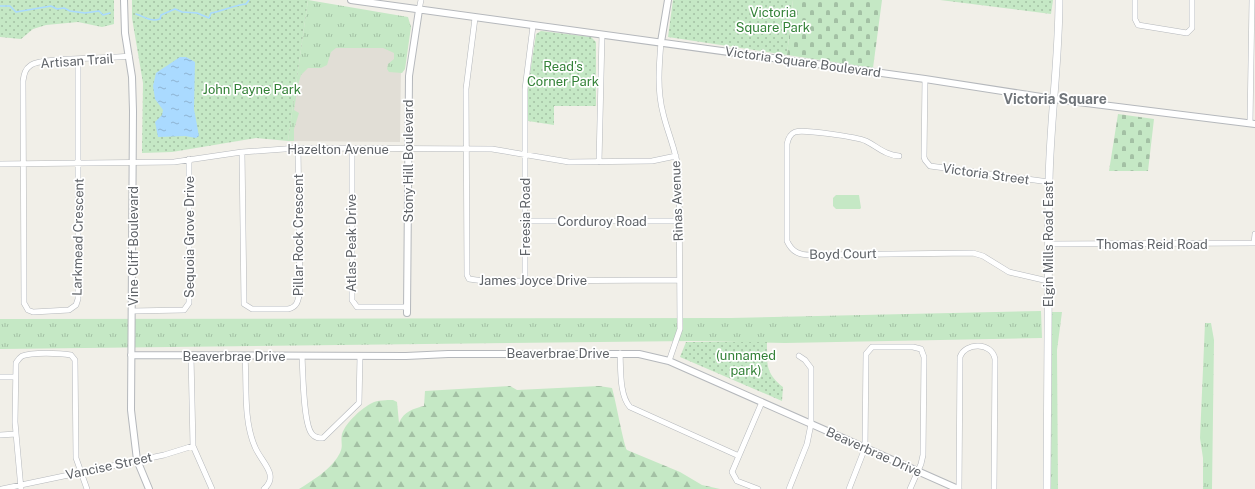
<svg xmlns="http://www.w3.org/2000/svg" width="1255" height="489" font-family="'Public Sans',sans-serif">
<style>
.education{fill:#e1ded6}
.grass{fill:url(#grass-tufts)}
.forest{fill:url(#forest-firs)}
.cemetery{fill:url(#cemetery-stones)}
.park{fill:url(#park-dots)}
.pitch{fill:#c5e8c5}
.water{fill:url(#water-ripples)}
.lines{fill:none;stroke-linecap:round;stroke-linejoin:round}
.stream{stroke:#aadaff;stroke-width:1.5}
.minor-casing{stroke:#b5b8bc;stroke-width:6}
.tertiary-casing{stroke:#b5b8bc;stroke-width:8}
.secondary-casing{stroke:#b6babf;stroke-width:8}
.minor{stroke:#fff;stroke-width:5}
.tertiary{stroke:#fff;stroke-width:6}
.secondary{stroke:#fff;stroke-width:7}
.labels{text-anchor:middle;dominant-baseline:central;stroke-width:3.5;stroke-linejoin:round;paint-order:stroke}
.park-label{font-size:13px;fill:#348238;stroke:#fff}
.street-label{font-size:13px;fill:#5f6368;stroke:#fff}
.neighbourhood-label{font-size:14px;font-weight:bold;fill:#70757a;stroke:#fff}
</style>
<defs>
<pattern id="grass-tufts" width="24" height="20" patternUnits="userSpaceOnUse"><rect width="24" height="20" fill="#c5e8c5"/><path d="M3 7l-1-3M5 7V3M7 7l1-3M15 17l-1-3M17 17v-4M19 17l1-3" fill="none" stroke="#a3c0a4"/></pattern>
<pattern id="forest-firs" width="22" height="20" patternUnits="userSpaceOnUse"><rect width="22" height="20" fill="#c5e8c5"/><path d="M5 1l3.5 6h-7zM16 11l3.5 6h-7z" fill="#a3c0a4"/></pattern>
<pattern id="cemetery-stones" width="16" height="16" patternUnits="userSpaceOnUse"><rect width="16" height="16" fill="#c5e8c5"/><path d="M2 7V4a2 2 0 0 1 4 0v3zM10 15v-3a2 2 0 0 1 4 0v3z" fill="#a3c0a4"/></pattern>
<pattern id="park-dots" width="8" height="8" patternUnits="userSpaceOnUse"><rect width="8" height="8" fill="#c5e8c5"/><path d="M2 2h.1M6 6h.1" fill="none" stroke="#a3c0a4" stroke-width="1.8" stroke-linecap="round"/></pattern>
<pattern id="water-ripples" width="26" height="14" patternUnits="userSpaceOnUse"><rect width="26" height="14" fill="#aadaff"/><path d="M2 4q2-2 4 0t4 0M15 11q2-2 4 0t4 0" fill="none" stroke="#8eb4d2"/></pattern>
</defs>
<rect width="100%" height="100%" fill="#f1efe8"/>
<!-- education -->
<path class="education" d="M306,14L393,25L401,66L400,142L288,141Z"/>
<!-- grass -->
<path class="grass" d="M308,0L408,17L411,27L405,69L402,73L389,72L387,69L388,64L394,59V53L383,48H336L331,52L327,65L321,68H308L301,75L298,85L294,110L299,113L294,129V141H288Z
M1041,311L1042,338L785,343L691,341L0,349V319L731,318Z
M1052,312H1062L1057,350L1058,489H1051Z
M1205,323H1211L1214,340L1212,489H1203V458L1200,438Z"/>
<!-- forest -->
<path class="forest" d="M510,386L517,390L599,386L612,388C615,397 624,447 627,450L680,472L702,485L720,489H299C312,481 328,471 337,458C345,446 340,444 342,434C346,422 362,408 372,403C377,400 387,400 393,400L397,402L399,423C404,411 413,409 424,406L425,391Z"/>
<!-- cemetery -->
<path class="cemetery" d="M793,0H882L873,68L787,55Z
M1118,114L1154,119L1148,171H1109Z"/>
<!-- park -->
<path class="park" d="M0,0H114V24L102,27L78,22L46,25L33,29L21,39L0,37Z
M132,0H308L288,141L256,138L172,152L142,153L143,83L132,18Z
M673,0H793L787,55L668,37Z
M940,0H1053L1051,14Z
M541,31L591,37L596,42V106H554V125L528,121V87L536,34Z
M686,342H767C767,363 765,373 783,387L782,401L680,357Z"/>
<!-- pitch -->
<path class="pitch" d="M836,195H859L861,208L860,209H836L833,206V198Z"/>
<!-- water -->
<path class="water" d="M180,57H186L195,62L194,109L199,136L196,138L185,136L158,137L155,122L162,115L163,110L155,99L153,86L156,73Z"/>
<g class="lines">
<!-- stream -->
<path class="stream" d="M0,6H10L16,12L51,6L57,9L64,8L70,11L85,13L99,11L103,15L110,13
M136,14C145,17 150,22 160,19L161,15L175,9L182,12L197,13L209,18L211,13C223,11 234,5 246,4L249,0"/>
<defs>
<path id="minor" d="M1135,0V19L1138,25L1187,33L1192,28V0
M419,10L421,0
M475,18L466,89L467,275L469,279L484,281L678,280
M661,42C659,66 657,90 663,113C668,135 678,154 679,176L680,329L669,361
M78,60V299L76,305L69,310L33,312L28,310L24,303L23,81C24,74 25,69 31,65C42,57 110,59 129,56
M925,79L924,157L925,160L930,166L1049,182
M1250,123L1252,0
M352,150V300L357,307H407
M242,152L244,304L252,309H288C298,307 298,300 300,291L298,148
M899,156C885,155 878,147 866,141C857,137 803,129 795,132C790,134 788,139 787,144V241C792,252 799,255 811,255L973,253L983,256L1009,272L1048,281
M599,162L602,35
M0,164L174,162L242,152L298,148L492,149L569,162L652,161L676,156
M525,221H679
M1254,243L1255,234
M1048,244L1255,243
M525,280V89L533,26
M132,311L184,310L189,303V159
M620,353C621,368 619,395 630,407L739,456
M191,356L193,446L212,489
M245,356C247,384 243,420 255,447C261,462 280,475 264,489
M302,356C303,371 303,424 312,434C315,438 319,438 323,438L359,403L360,356
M0,377H15
M0,435L16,434
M2,489L164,455L193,446
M21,489L15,422L16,363C18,360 19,358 22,356C32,352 60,353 71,355L75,360L76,458L87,489
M758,489L737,481L732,472L762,402
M789,489L807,444L811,424V368L805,360L799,356
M849,489L865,448L866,354L872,347H913L921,349L924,357L923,455L921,464L910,489
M959,489L960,357C965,342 992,342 995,359L994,489"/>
<path id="tertiary" d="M124,0L125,33L132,77L133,111L131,410L137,460L149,489
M351,0L925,79L1054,99L1255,124
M661,42L668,0
M407,313L409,76L419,10
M131,355L406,356L448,354H639L669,361L958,489"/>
<path id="secondary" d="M1047,489L1049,182C1050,121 1059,61 1059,0"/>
</defs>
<!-- minor casing -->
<use href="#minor" class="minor-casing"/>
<!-- tertiary casing -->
<use href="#tertiary" class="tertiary-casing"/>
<!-- secondary casing -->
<use href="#secondary" class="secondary-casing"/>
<!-- minor -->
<use href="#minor" class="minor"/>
<!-- tertiary -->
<use href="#tertiary" class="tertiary"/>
<!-- secondary -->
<use href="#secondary" class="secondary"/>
</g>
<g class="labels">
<!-- park labels -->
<g class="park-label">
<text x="773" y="12">Victoria<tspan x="773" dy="15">Square Park</tspan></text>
<text x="563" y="66">Read's<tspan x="563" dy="15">Corner Park</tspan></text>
<text x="252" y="89">John Payne Park</text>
<text x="746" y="355">(unnamed<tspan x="746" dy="15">park)</tspan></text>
</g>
<!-- street labels -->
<g class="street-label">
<text transform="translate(77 61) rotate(-4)">Artisan Trail</text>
<text transform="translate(803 62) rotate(8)">Victoria Square Boulevard</text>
<text x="338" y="149">Hazelton Avenue</text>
<text transform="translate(408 161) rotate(-90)">Stony Hill Boulevard</text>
<text transform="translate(986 174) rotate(8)">Victoria Street</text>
<text transform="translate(677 201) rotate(-92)">Rinas Avenue</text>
<text transform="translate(525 217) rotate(-90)">Freesia Road</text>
<text x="602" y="221">Corduroy Road</text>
<text transform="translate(298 235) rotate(-90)">Pillar Rock Crescent</text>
<text transform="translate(78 237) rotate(-89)">Larkmead Crescent</text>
<text transform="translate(189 237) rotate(-90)">Sequoia Grove Drive</text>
<text transform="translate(351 243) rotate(-90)">Atlas Peak Drive</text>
<text transform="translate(1048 244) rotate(-90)">Elgin Mills Road East</text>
<text x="1152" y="244">Thomas Reid Road</text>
<text transform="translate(133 246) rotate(-90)">Vine Cliff Boulevard</text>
<text transform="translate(843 254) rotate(-1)">Boyd Court</text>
<text x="533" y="280">James Joyce Drive</text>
<text x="558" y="353">Beaverbrae Drive</text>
<text x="234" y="356">Beaverbrae Drive</text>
<text transform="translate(874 452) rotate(24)">Beaverbrae Drive</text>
<text transform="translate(109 466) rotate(-12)">Vancise Street</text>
</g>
<!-- neighbourhood labels -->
<g class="neighbourhood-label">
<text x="1055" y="99">Victoria Square</text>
</g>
</g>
</svg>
